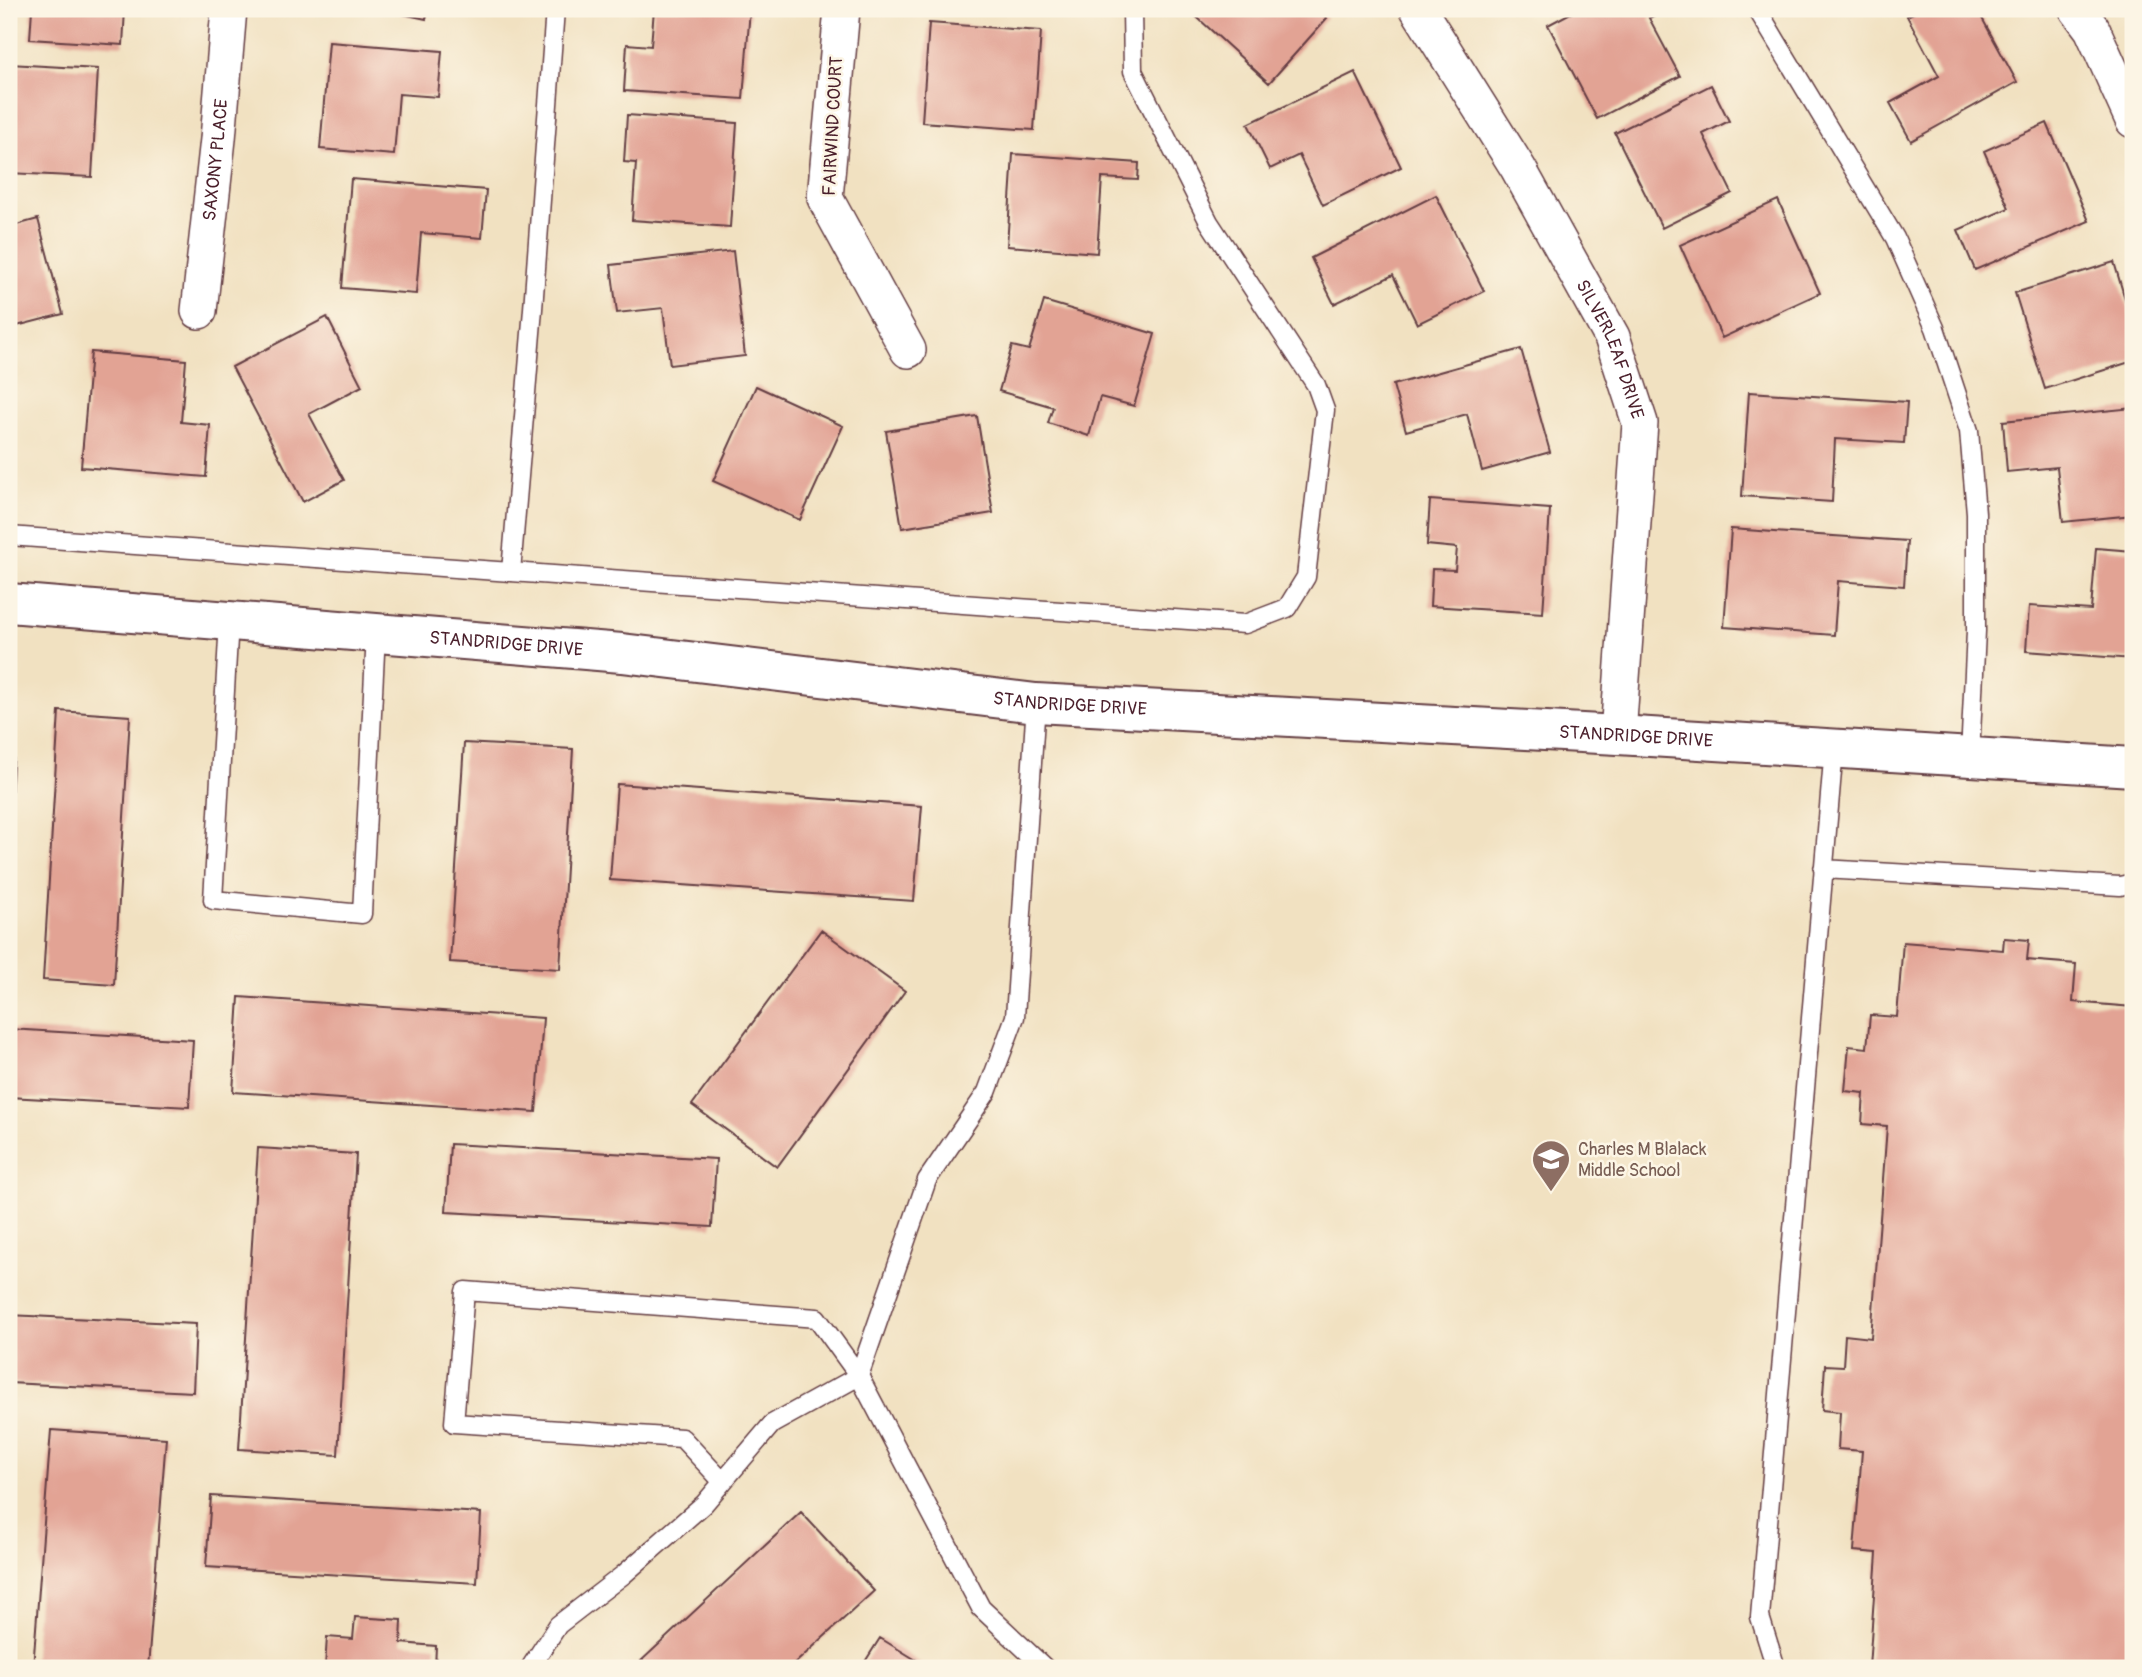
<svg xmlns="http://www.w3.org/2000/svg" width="2142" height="1677" font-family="Pangolin,sans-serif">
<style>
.building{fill:#e2a394}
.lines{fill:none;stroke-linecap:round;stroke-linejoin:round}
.lane-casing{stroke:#633c42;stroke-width:21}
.street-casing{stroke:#633c42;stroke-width:38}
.secondary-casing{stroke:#633c42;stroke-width:42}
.lane{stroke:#fff;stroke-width:18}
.street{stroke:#fff;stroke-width:35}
.secondary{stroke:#fff;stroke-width:38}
.labels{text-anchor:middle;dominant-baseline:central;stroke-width:5;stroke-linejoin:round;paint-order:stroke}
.street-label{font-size:18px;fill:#4a1f2b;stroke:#fcf5e5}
.education-label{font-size:18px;fill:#785e54;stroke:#fcf5e5;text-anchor:start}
</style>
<rect width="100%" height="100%" fill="#fcf5e5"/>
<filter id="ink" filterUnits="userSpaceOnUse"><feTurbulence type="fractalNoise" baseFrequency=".0143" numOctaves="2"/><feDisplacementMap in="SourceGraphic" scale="14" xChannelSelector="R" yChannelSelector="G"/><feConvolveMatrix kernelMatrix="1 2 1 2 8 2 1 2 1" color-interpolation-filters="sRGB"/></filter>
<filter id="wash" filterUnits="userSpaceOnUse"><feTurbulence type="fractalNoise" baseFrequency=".00686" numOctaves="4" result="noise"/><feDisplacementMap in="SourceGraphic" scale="28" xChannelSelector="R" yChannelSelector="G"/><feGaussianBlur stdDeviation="1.57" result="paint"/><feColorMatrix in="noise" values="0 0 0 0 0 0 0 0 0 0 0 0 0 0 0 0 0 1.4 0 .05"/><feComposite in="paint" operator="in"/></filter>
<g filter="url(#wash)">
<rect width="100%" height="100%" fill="#f1e1c1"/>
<g id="blocks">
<!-- building -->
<path class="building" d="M32,9H125L123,45L30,39Z
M380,9H428L426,19Z
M654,9H750L743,99L624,91L627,44L651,46Z
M1188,9H1316L1327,18L1269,83Z
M1578,9H1667L1649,18L1680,76L1597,119L1548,25Z
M1921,9H1977L2017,82L1911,141L1890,103L1939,76L1907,16Z
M929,23L1041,31L1034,130L922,122Z
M329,42L442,51L438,97L399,94L394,155L320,149Z
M9,64L98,69L92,177L9,173Z
M1355,72L1401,167L1323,205L1299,155L1270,169L1248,124Z
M1711,85L1729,121L1703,134L1732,193L1662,228L1615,133Z
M627,115L737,123L730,227L632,220L636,163L624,162Z
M2047,123L2089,221L1975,270L1958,230L2009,208L1984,151Z
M1013,154L1139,163L1138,180L1102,178L1097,253L1007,246Z
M351,179L486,190L482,238L421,233L416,294L342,288Z
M1436,195L1484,291L1417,324L1393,275L1334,304L1311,258Z
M1778,200L1820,293L1722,338L1680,245Z
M38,219L63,314L9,328V227Z
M733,251L745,356L670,365L663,308L617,313L611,265Z
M2114,262L2133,326V361L2045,389L2015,293Z
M1044,301L1155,334L1134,406L1100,397L1089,436L1048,423L1053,407L999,391L1012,346L1029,350Z
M327,317L362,386L309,414L344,480L303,502L232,367Z
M1521,349L1550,452L1482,471L1467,414L1406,431L1393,385Z
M91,352L186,360L181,422L210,425L206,477L81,467Z
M756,386L843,426L800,520L713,481Z
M1749,392L1907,402L1904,443L1835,439L1832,502L1742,496Z
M2133,408V515L2063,522L2057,467L2007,472L2003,421Z
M977,416L993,513L902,528L886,431Z
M1430,500L1550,509L1543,613L1430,606L1432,569L1455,570L1457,548L1427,545Z
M1731,529L1907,541L1904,586L1838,581L1834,635L1724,627Z
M2096,548L2133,551V659L2026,651L2029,606L2091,610Z
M59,711L130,716L114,985L43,980Z
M9,733H15L11,800H9Z
M464,743L573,749L560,969L450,962Z
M617,784L922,806L914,901L610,880Z
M821,930L905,991L777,1167L692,1105Z
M2004,938L2029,940L2027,960L2076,964L2073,1002L2133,1007V1668H1869L1877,1553L1854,1551L1862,1451L1838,1449L1840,1412L1822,1410L1825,1365L1843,1366L1845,1335L1871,1338L1887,1126L1862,1124L1864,1093L1845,1091L1849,1046L1867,1048L1870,1015L1897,1017L1903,942L2003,950Z
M239,997L543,1018L536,1112L233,1092Z
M9,1029L193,1040L189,1107L9,1097Z
M450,1144L716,1159L712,1227L446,1212Z
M258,1148L356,1154L338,1455L239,1449Z
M9,1315L196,1324L193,1392L9,1383Z
M51,1430L166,1438L148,1668H33Z
M211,1496L481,1513L477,1583L206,1567Z
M801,1512L874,1591L790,1668H647L641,1661Z
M355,1617L402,1620L401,1643L436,1646L435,1668H325L327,1637L353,1639Z
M880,1638L929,1668H861Z"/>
</g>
</g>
<g filter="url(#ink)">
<use href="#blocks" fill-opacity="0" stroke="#633c42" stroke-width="2"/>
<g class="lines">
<defs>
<path id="lane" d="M1757,9L1895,238L1935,328L1969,431L1976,513V631L1970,756
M9,536L511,572L533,309L555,9
M511,572L1245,624L1287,608L1306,577L1325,410L1316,385L1209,222L1133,71L1132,9
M229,621L213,900L362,914L376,633
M1823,869L2120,886L2133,883
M723,1482L682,1438L454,1423L465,1291L817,1318L859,1376L981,1608L1045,1668
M530,1668L558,1625L623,1575L704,1504L772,1424L859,1376L927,1180L987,1092L1015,1017L1036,703
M1776,1668L1760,1617L1834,748"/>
<g id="street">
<path d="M842,9L825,198L908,350"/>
<path id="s1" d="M1418,9L1518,168L1612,337L1640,423L1618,735"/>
<path d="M2077,9L2092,29L2133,120"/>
<path id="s2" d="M199,311L218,139L229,9"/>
</g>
<g id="secondary">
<path id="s3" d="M9,603L622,653L1036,703L1618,735L2133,767"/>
</g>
</defs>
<!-- lane casing -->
<use href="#lane" class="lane-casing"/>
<!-- street casing -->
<use href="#street" class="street-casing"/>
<!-- secondary casing -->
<use href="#secondary" class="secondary-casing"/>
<!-- lane -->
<use href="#lane" class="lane"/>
<!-- street -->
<use href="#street" class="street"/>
<!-- secondary -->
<use href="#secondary" class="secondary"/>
</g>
</g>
<!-- icons -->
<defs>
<symbol id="school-pin" viewBox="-11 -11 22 30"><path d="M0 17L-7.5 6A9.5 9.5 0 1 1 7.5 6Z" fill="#8d6e63" stroke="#fcf5e5"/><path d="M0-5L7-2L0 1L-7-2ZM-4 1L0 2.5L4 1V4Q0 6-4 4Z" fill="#fff"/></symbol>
</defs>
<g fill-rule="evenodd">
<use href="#school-pin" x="1529" y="1137" width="44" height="60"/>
</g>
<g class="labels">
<!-- street labels -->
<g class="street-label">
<text transform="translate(833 126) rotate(-87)">FAIRWIND COURT</text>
<text stroke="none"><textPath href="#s2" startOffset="152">SAXONY PLACE</textPath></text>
<text stroke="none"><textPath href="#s1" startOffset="392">SILVERLEAF DRIVE</textPath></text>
<text stroke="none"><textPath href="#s3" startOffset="499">STANDRIDGE DRIVE</textPath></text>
<text stroke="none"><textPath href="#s3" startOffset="1066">STANDRIDGE DRIVE</textPath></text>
<text stroke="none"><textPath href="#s3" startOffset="1633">STANDRIDGE DRIVE</textPath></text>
</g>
<!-- education labels -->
<g class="education-label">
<text x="1578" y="1149">Charles M Blalack<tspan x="1578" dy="21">Middle School</tspan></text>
</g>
</g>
<!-- margin -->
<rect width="2142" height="1677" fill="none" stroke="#fcf5e5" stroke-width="35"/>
</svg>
